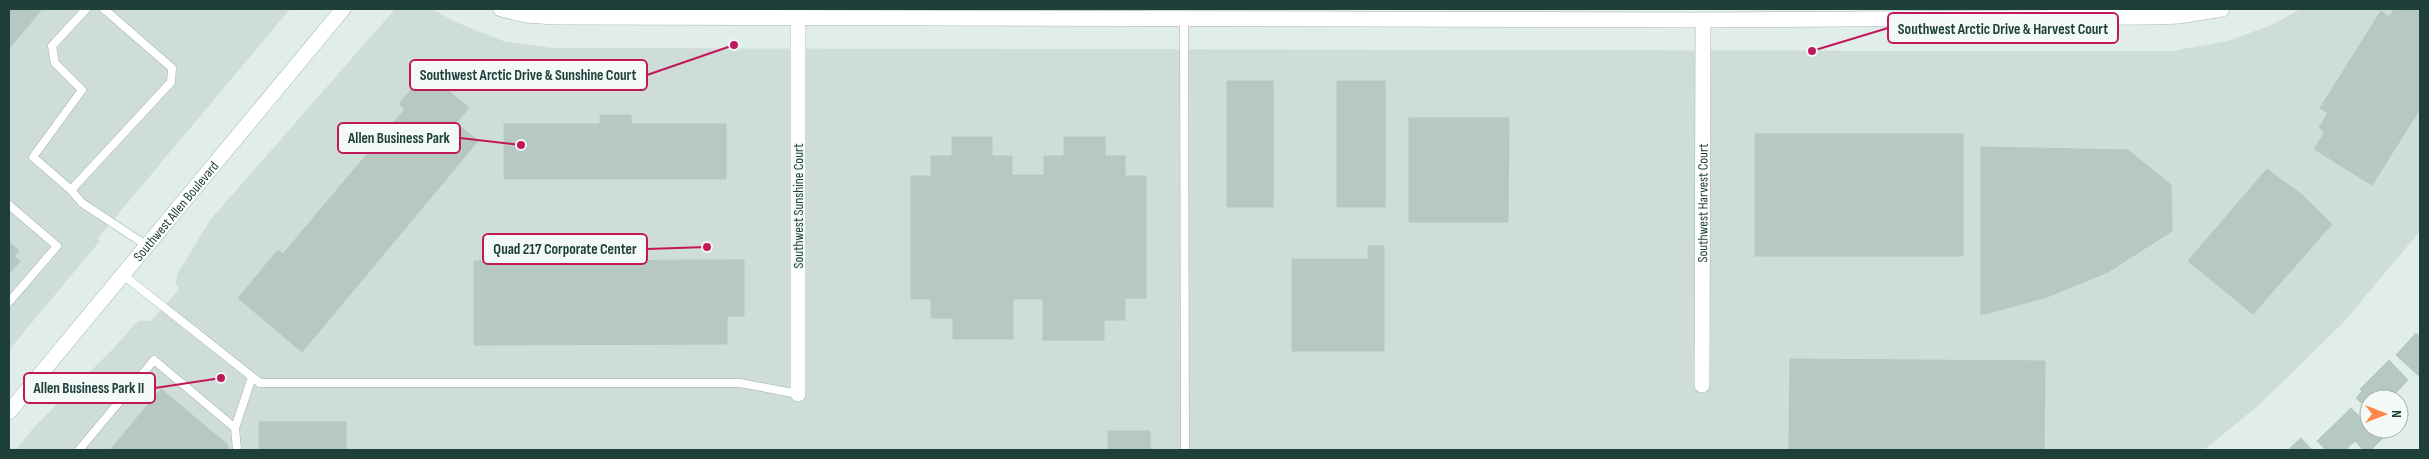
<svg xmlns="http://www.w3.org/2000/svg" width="2429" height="459" font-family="'Sofia Sans Condensed',sans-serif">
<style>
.built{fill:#cfddd8}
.building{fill:#b6c8c2;stroke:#b2c8c1}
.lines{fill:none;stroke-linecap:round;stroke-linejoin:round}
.service-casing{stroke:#a3b6b1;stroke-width:9}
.minor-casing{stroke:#a3b6b1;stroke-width:16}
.tertiary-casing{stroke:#a3b6b1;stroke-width:16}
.secondary-casing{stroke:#9ebab2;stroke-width:16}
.service{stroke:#fff;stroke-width:8}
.minor{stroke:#fff;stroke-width:15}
.tertiary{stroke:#fff;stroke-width:15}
.secondary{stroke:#fff;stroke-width:15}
.labels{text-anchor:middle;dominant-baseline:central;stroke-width:4;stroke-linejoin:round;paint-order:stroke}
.street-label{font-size:14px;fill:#1f403a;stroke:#f2f9f6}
.leader{fill:none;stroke:#c2185b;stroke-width:2}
.callout-dot{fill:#c2185b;stroke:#f2f9f6;stroke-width:2}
.callout{fill:#f2f9f6;stroke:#c2185b;stroke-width:2}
.callout-label{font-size:15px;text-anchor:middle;font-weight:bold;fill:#1f403a}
</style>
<rect width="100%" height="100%" fill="#e1ede9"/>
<!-- built -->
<path class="built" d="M9,9H290L98,238L100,241L9,350Z
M395,9H433L453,21L503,41L552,48L1970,51H2172L2228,41L2271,25L2301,9H2420V231L2343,323L2260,404L2204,450H16L34,427L112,350L134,325L139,321H151L179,289L176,284L177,274L211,219Z"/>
<!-- building -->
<path class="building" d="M9,9H42L9,49Z
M2394,9H2420V109L2372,185L2314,149L2325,132L2319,128L2328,113L2320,108L2381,11L2389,17Z
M426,72L469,108L456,123L478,141L302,352L238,298L278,250L283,254L405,109L399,104Z
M1227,81H1273V207H1227Z
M1337,81H1385V207H1337Z
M600,115H631V124H726V179H504V124H600Z
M1409,118H1509L1508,222H1409Z
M1755,134H1963V256H1755Z
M952,137H992V156H1012V175H1044V156H1064V137H1105V156H1125V176H1146V298H1125V320H1104V340H1043V299H1013V339H953V318H931V299H911V176H931V156H952Z
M1981,147L2128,150L2171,185L2172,231L2108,272L2047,297L1981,315Z
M2267,169L2302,195L2332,224L2253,314L2188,261Z
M9,242L19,251L14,256L20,261L9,274Z
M1368,246H1384V351H1292V259H1368Z
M744,260V316H727V344L474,345V261Z
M2416,333L2420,337V377L2396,355Z
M1790,359L2045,361L2044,450H1789Z
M2389,360L2408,380L2390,399H2369V407L2363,401L2361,403L2356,398L2362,391L2360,389Z
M161,389L228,445V450H110Z
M2351,408L2369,426V429H2372L2382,439L2371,450H2363L2355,441L2345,450H2326L2317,441Z
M259,422H346V450H259Z
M1108,431H1150V450H1108Z
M2301,438L2312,450H2288Z"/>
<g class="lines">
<defs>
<path id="service" d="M86,9L52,46L55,63L82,90L33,157L71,190L82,203L146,245
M1184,19L1185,450
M71,190L171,82L172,68L104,9
M9,205L57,246L9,302
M122,274L260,383H740L798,394
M235,428L237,450
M79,450L154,360L235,428L252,377"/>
<g id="minor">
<path id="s1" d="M1702,385L1703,20"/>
<path d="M798,394V18"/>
</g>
<path id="tertiary" d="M501,9L526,15L555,17L1703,20L2154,17L2179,16L2222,9"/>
<g id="secondary">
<path id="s2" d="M9,412L343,9"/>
</g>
</defs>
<!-- service casing -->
<use href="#service" class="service-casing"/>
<!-- minor casing -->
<use href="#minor" class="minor-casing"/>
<!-- tertiary casing -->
<use href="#tertiary" class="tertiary-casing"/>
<!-- secondary casing -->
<use href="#secondary" class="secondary-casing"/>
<!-- service -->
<use href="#service" class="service"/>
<!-- minor -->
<use href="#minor" class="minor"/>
<!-- tertiary -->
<use href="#tertiary" class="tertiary"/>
<!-- secondary -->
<use href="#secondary" class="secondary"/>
</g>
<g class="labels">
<!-- street labels -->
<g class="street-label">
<text stroke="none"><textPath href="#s1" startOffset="182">Southwest Harvest Court</textPath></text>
<text transform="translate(798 206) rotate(-90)">Southwest Sunshine Court</text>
<text stroke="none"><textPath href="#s2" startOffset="261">Southwest Allen Boulevard</textPath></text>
</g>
</g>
<!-- callouts -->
<path class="leader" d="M1812 51L1888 28M734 45L647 75M521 145L460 138M707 247L647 249M221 378L155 388"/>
<g class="callout-dot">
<circle cx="1812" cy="51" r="5"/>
<circle cx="734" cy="45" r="5"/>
<circle cx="521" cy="145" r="5"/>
<circle cx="707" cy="247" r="5"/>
<circle cx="221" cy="378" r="5"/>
</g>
<g class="callout">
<rect x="1888" y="13" width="230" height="30" rx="5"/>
<rect x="410" y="60" width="237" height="30" rx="5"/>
<rect x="338" y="123" width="122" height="30" rx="5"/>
<rect x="483" y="234" width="164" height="30" rx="5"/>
<rect x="24" y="373" width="131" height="30" rx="5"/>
</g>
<g class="callout-label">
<text x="2003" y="34">Southwest Arctic Drive &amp; Harvest Court</text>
<text x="528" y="80">Southwest Arctic Drive &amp; Sunshine Court</text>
<text x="399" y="143">Allen Business Park</text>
<text x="565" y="254">Quad 217 Corporate Center</text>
<text x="89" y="393">Allen Business Park II</text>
</g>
<!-- border -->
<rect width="2429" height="459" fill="none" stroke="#1f403a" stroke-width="20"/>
<!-- north arrow -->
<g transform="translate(2384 414) rotate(90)"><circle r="24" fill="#f2f9f6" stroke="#9eafab"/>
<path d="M0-4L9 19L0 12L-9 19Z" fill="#ff864d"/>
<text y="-8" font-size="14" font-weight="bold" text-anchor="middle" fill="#1f403a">N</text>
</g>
</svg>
